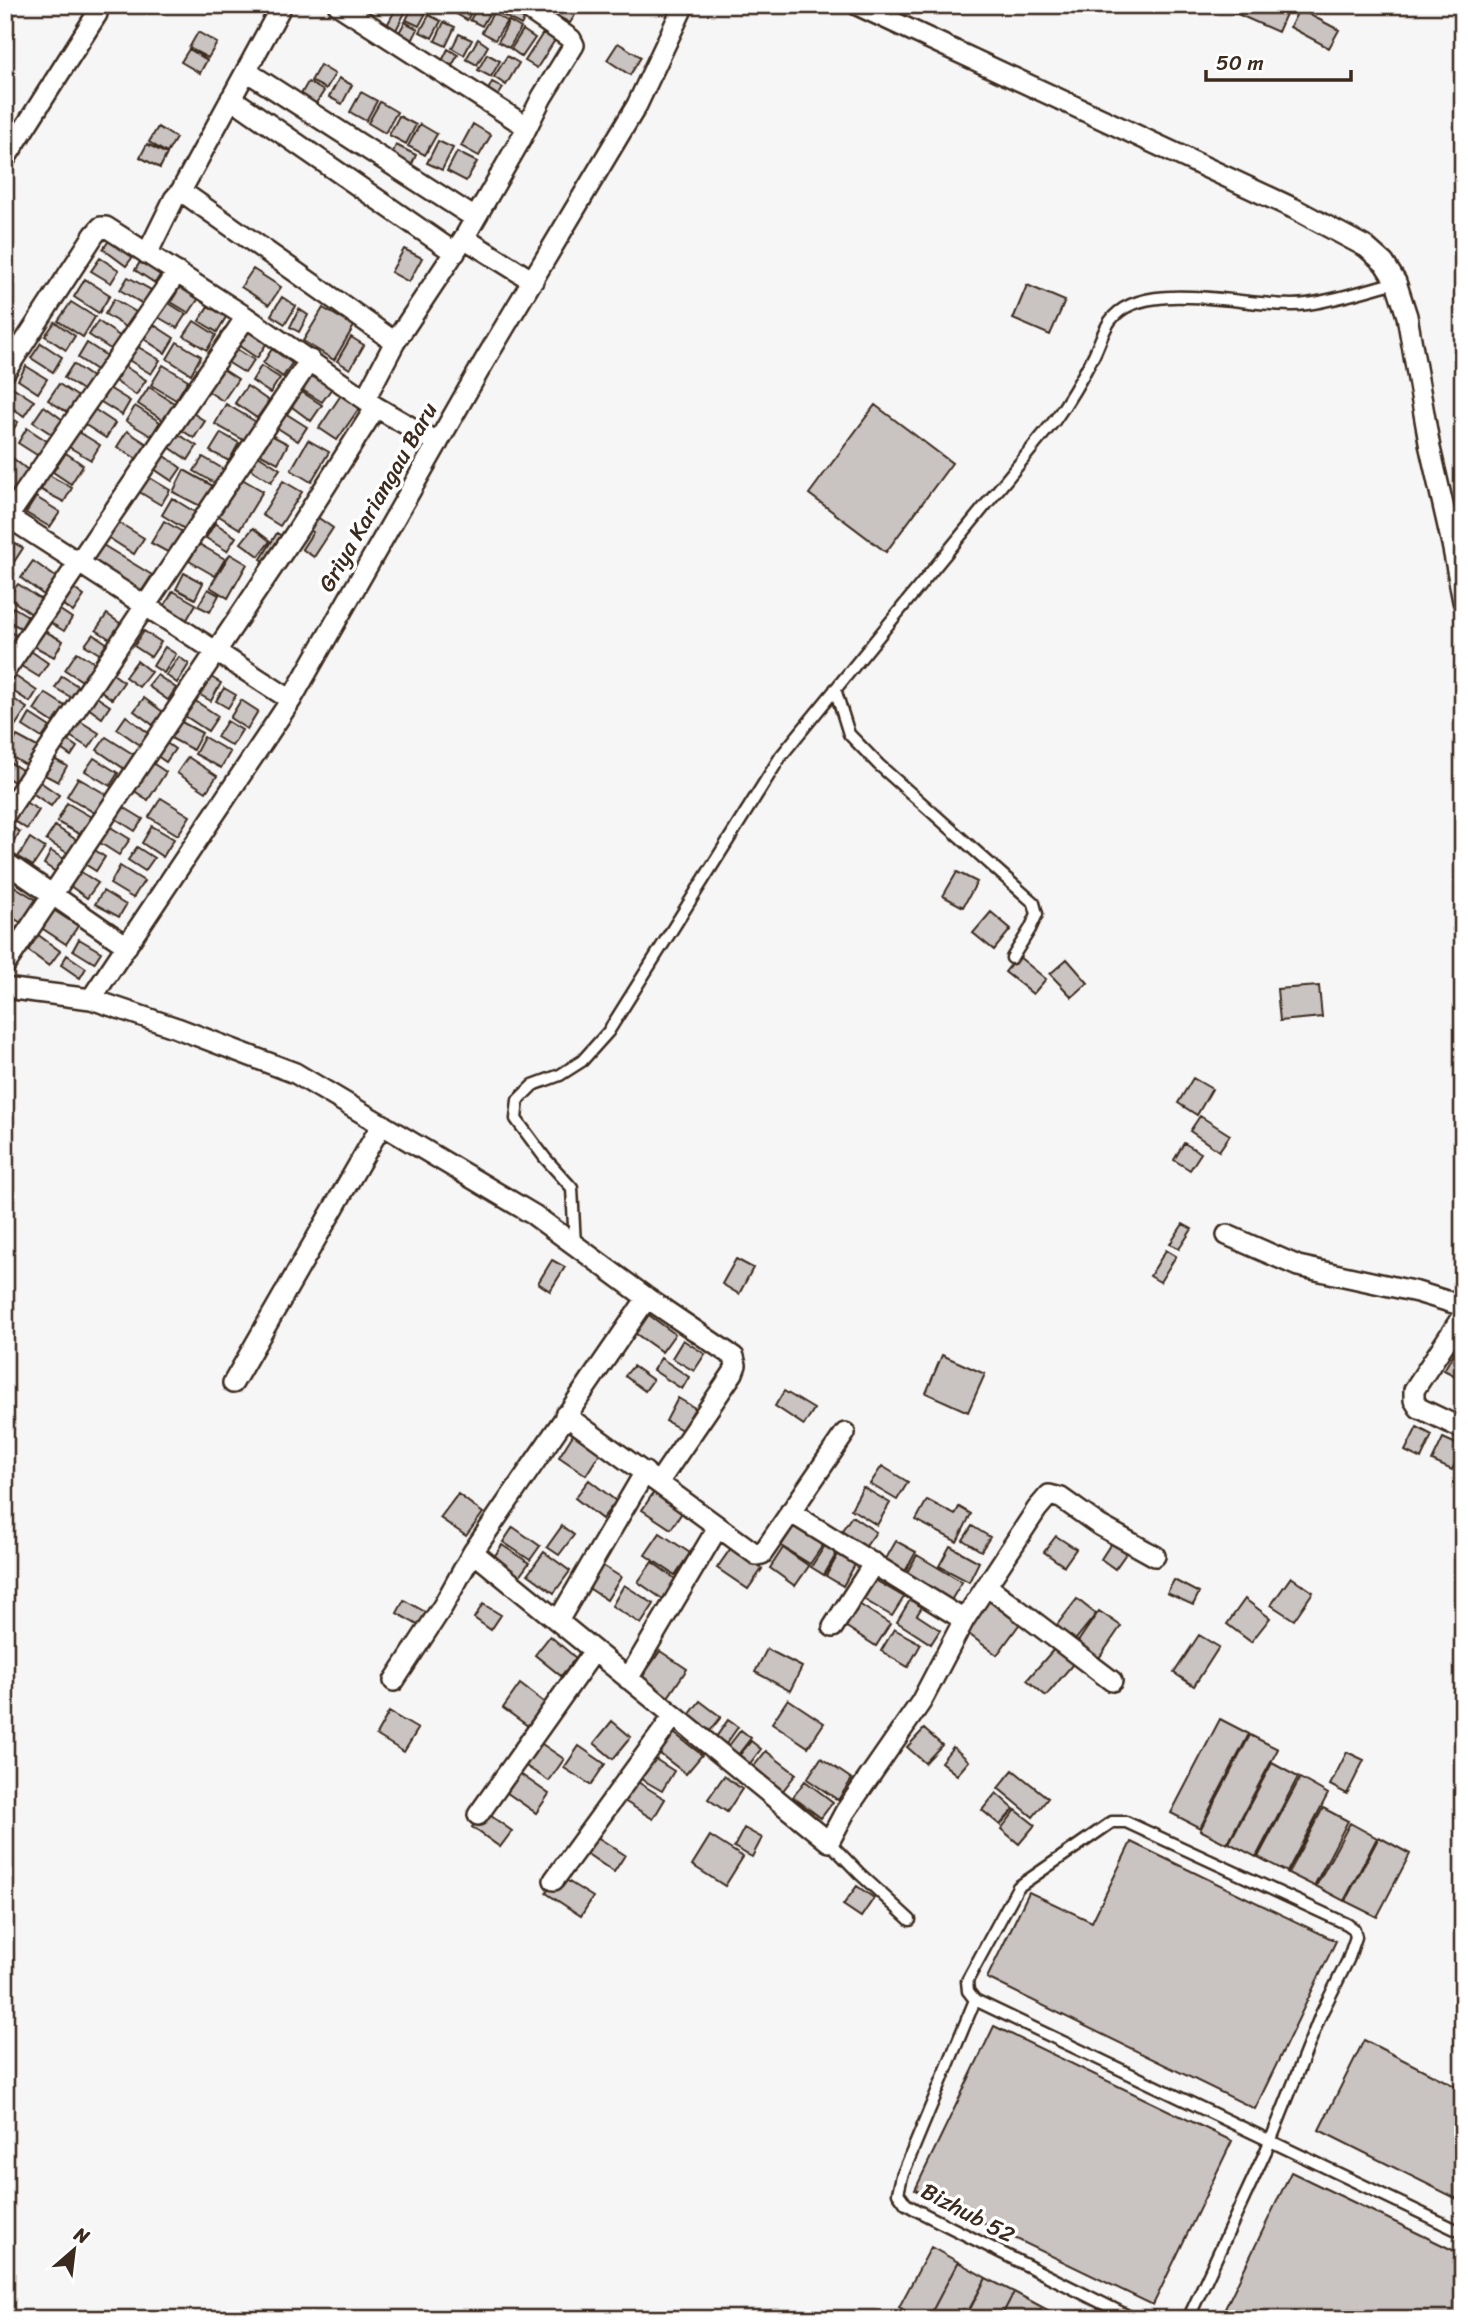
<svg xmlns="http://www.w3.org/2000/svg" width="1468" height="2324" font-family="Sriracha,sans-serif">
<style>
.building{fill:#c9c3c1;stroke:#3b2a1e;stroke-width:2}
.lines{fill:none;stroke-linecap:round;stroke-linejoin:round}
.service-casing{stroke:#3b2a1e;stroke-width:15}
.minor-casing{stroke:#3b2a1e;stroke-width:24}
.service{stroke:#fff;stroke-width:10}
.minor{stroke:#fff;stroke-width:19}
.labels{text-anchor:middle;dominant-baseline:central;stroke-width:7;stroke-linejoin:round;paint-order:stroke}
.street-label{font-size:23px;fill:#3b2a1e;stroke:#fff}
</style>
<rect width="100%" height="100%" fill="#f7f6f6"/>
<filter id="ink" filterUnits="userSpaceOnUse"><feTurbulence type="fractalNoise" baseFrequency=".0143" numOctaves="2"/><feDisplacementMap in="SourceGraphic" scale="14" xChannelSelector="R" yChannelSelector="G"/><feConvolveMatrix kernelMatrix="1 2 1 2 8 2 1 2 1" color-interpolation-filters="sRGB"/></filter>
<g filter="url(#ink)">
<!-- building -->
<path class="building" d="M398,5H409L395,32L386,27Z
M457,5H475L467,20L453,12Z
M479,5H484L491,10L482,26L470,20Z
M507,5H514L528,13L521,25L502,15Z
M553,5H570L578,10L570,23L549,11Z
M915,5H941L936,15Z
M1217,5H1285L1289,7L1278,32Z
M413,6L426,13L419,26L406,20Z
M1299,9L1339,30L1329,48L1290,27Z
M493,13L507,21L495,40L482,32Z
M429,15L441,21L432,38L420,32Z
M509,21L521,28L509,48L498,42Z
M405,22L418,29L411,43L397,36Z
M444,22L455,27L446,46L435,41Z
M523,30L535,38L522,57L511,49Z
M198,32L217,43L208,58L189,48Z
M543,33L555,40L537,68L525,61Z
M459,34L472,40L464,55L452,48Z
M478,39L488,46L477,65L466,59Z
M618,43L641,57L630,75L607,60Z
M189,49L207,60L200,73L181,62Z
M448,49L458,55L450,69L441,63Z
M487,54L500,61L491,77L478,70Z
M507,56L519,63L506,85L494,77Z
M320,65L335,74L326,89L311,81Z
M339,78L352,85L342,104L329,97Z
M308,82L324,91L315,105L300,96Z
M492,82L503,88L497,98L487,92Z
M361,92L377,101L366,121L350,112Z
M380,102L397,112L385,133L368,123Z
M399,116L416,125L406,144L389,135Z
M420,124L437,134L425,155L408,146Z
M473,124L491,135L479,156L461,146Z
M158,127L176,138L167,153L149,142Z
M438,141L453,148L442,170L427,163Z
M147,144L167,154L160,168L140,157Z
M396,145L416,155L409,171L389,161Z
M457,152L477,162L466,181L447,171Z
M113,235L137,251L126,266L103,249Z
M404,249L422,258L409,282L391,272Z
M144,256L164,269L155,283L135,270Z
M100,258L119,270L111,283L91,271Z
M253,269L281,287L269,305L241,287Z
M128,277L151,290L143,304L120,290Z
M85,279L110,295L99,313L74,297Z
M1027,285L1065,301L1050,335L1013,319Z
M180,287L199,298L189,313L171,302Z
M282,297L296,306L285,324L271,315Z
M114,299L136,312L126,327L105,314Z
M71,302L95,317L83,337L58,321Z
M167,302L186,314L177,328L158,317Z
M208,306L226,317L217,332L199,321Z
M323,308L354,326L334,360L303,341Z
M299,309L308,315L299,332L290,327Z
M98,321L121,337L112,350L89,335Z
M194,321L216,335L207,350L184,336Z
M55,322L75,336L66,350L45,336Z
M151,323L174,338L165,353L141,337Z
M250,326L270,338L257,358L238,345Z
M351,337L364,345L350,369L337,361Z
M177,342L201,356L191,374L167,359Z
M41,343L62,357L53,372L31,358Z
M87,343L107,356L98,371L78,358Z
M135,345L160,360L151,374L127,359Z
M232,346L254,360L245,373L224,360Z
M272,349L292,363L283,377L263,363Z
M73,364L93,378L84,391L64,378Z
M163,365L188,380L176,400L151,385Z
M26,366L47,379L38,393L18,380Z
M124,366L146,380L136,395L115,381Z
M261,366L280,378L270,393L252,381Z
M221,368L238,379L223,401L206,390Z
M308,373L332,388L322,402L299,388Z
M59,384L80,398L70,414L48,400Z
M11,386L34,401L24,416L5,403V394Z
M247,386L269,401L257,418L235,403Z
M149,387L177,405L166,422L138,404Z
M109,388L130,401L122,415L101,402Z
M302,392L322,405L311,421L292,407Z
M341,395L360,407L337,440L319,428Z
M226,404L258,423L247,442L215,424Z
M875,405L952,463L886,552L809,494Z
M44,406L63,420L53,435L33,422Z
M135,406L160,422L151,436L126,421Z
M94,409L115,423L106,438L84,424Z
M188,410L205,421L194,438L177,427Z
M285,413L307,427L298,441L276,427Z
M5,414L18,422L8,437L5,435Z
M27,428L50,443L40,457L18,443Z
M127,431L147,444L137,459L117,447Z
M79,432L100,445L91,460L69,447Z
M175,432L197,446L188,460L166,445Z
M221,433L239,443L229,461L210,451Z
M271,435L288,444L278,463L261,454Z
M308,440L329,452L311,482L291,470Z
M66,453L83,465L71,484L53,472Z
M161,453L181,468L172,481L151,467Z
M258,455L280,469L271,482L249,468Z
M10,456L29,471L5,503V462Z
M203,457L225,470L216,484L194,471Z
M184,470L213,486L202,507L173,492Z
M49,475L72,488L64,502L41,490Z
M145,475L170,490L161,505L136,490Z
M242,479L263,491L240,529L219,516Z
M283,481L302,492L280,526L262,515Z
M36,497L60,512L50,527L26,513Z
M172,498L198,514L188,531L162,515Z
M313,514L333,528L314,557L302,549L313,532L305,527Z
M164,521L186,534L173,555L151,543Z
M118,522L144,538L134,554L109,538Z
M215,523L236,537L227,551L206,538Z
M253,528L270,541L259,556L241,543Z
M277,533L288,540L273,567L261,559Z
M5,538L23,548L12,565L5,560Z
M98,542L152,575L141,592L88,560Z
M199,544L225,559L215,576L189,561Z
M230,554L247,564L228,598L210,587Z
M33,561L57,578L44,595L21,578Z
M5,568L14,574L5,587Z
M184,573L203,583L195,599L176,589Z
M18,584L43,601L33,615L8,597Z
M70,586L84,596L73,612L59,602Z
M208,589L219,595L210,612L198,606Z
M173,591L196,604L185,623L162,610Z
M54,606L72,618L64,631L46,620Z
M13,607L28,616L21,628L5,620Z
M107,614L124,626L113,641L96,630Z
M5,629L19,637L9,655L5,653Z
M41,629L63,641L54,657L32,645Z
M144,631L161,642L151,657L134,646Z
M93,634L108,644L101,655L85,645Z
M165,647L176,654L164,673L153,666Z
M28,649L48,663L39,677L18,664Z
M77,652L95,663L84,682L65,670Z
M179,657L189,664L177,683L166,675Z
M137,661L151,672L139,687L125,677Z
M109,671L124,682L112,699L97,688Z
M204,673L221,683L211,701L193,691Z
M12,674L37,691L30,702L5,686Z
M157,675L176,688L168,700L148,686Z
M62,676L81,688L74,699L55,688Z
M224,688L236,695L228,708L216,701Z
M5,693L27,708L13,729L5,724Z
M45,693L68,708L57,725L34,710Z
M92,694L110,706L102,718L84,705Z
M144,698L163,712L153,725L134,711Z
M191,698L218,716L208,731L182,714Z
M241,700L258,711L247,729L230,718Z
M30,714L50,727L42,738L23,726Z
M126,716L151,735L143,747L117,729Z
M78,720L99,733L89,748L68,735Z
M178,720L202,733L193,750L169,737Z
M227,721L242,730L232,746L217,737Z
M17,736L41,749L31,768L7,754Z
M106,737L136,756L126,770L97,750Z
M204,737L230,752L221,768L195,754Z
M64,738L77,747L71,756L58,747Z
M162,740L175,749L166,762L153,753Z
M188,757L217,776L206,792L177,773Z
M52,758L67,766L58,782L43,774Z
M94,758L118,773L110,786L85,771Z
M145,758L166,772L148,800L127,786Z
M6,760L22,770L14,782L5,776Z
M78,778L109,796L98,815L67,796Z
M36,779L59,795L51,806L28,790Z
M161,798L190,816L178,835L149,817Z
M25,802L39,810L27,829L13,820Z
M67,803L93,818L83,836L57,822Z
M120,805L143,819L135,831L113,817Z
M8,824L20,832L7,851L5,850V828Z
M107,825L130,839L119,855L97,841Z
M55,826L78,841L69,854L46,840Z
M152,826L174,839L163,857L142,843Z
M30,838L45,848L33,866L18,857Z
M86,844L105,857L96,871L77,859Z
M137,847L154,858L145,871L128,860Z
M51,851L64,859L56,872L44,864Z
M120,866L144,881L133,898L110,884Z
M75,868L98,883L87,898L66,883Z
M957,872L977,882L963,907L943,896Z
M14,886L43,904L28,927L5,913V901Z
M103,891L126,905L119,917L95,904Z
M52,909L78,926L66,944L40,927Z
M991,912L1011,929L994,950L973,933Z
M5,920L21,931L9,949L5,946Z
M1463,926V956H1460L1453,929Z
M37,934L60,951L49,966L26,949Z
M79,939L101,952L94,963L73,950Z
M67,955L86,968L80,978L61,965Z
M1018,956L1046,979L1033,994L1005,972Z
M1067,959L1088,983L1072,997L1050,974Z
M1319,986L1322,1017L1280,1021L1277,989Z
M1193,1078L1212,1089L1197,1115L1178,1103Z
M1200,1116L1230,1135L1219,1151L1190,1131Z
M1184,1143L1201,1153L1190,1170L1174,1160Z
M1183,1224L1192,1229L1179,1249L1170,1244Z
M1166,1250L1176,1256L1160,1282L1150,1276Z
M736,1259L753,1268L739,1294L722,1284Z
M552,1260L565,1267L550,1291L538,1283Z
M642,1310L675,1334L662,1352L629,1329Z
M683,1340L705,1354L694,1371L672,1358Z
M1455,1351L1463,1355V1380L1444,1370Z
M942,1355L985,1374L968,1412L926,1393Z
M661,1358L689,1377L682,1389L653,1370Z
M633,1366L653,1380L645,1391L625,1376Z
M784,1391L814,1409L804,1425L775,1406Z
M678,1398L695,1408L682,1430L666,1421Z
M1417,1427L1432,1435L1421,1459L1405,1451Z
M574,1433L602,1450L586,1475L559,1457Z
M1443,1438L1463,1447L1452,1470L1432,1461Z
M882,1466L908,1482L897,1500L870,1484Z
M589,1480L616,1501L602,1519L575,1498Z
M863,1487L890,1503L877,1525L851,1509Z
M654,1492L683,1511L671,1529L642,1510Z
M458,1494L483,1513L466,1536L440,1518Z
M927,1500L955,1515L959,1507L971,1514L957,1542L916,1520Z
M852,1516L876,1532L864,1549L840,1533Z
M796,1523L825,1542L810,1564L781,1546Z
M562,1526L574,1535L559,1555L547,1547Z
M972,1526L990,1537L981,1551L963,1540Z
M513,1527L540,1546L530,1560L503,1542Z
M660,1533L690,1553L675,1575L645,1555Z
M1056,1536L1076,1549L1064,1566L1044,1552Z
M896,1541L916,1552L903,1575L883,1564Z
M1112,1542L1127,1552L1115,1569L1101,1559Z
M826,1544L838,1551L824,1575L811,1567Z
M502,1545L529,1563L518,1578L492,1560Z
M950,1546L979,1562L969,1582L939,1566Z
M731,1548L762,1569L748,1589L717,1568Z
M783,1548L809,1566L795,1586L770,1568Z
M840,1551L857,1561L843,1586L826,1576Z
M544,1552L570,1571L554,1593L528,1574Z
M917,1555L962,1582L950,1602L905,1576Z
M652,1562L677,1580L664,1600L638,1582Z
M598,1563L621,1577L607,1600L584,1585Z
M1291,1577L1313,1592L1294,1620L1271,1605Z
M875,1580L904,1597L892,1616L863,1599Z
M1174,1580L1199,1593L1193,1605L1167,1593Z
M624,1585L654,1604L641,1624L612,1606Z
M1077,1599L1096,1614L1072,1644L1053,1630Z
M1245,1599L1270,1618L1251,1642L1227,1624Z
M404,1600L429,1614L421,1627L397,1613Z
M910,1600L922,1607L917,1615L940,1630L931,1644L897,1622Z
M989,1600L1021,1622L997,1655L966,1632Z
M483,1604L501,1615L491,1630L474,1618Z
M859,1604L890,1624L876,1646L845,1626Z
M1099,1611L1121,1626L1097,1661L1075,1646Z
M894,1629L921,1644L908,1667L881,1651Z
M1199,1635L1219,1647L1194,1686L1174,1673Z
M550,1636L576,1658L561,1676L535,1655Z
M767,1649L802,1667L790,1691L755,1672Z
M1054,1649L1073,1664L1046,1696L1027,1680Z
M660,1651L687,1669L664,1703L637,1685Z
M520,1684L545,1703L528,1726L503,1708Z
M788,1699L824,1723L808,1747L772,1723Z
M700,1701L721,1717L707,1735L686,1719Z
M389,1712L418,1729L404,1752L376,1735Z
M1220,1719L1249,1734L1200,1828L1171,1813Z
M728,1720L738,1727L724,1747L714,1740Z
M612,1721L631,1737L613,1759L594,1743Z
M924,1729L942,1745L925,1763L907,1747Z
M670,1730L702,1755L686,1774L655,1750Z
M741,1730L751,1738L737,1756L727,1748Z
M1250,1735L1278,1749L1227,1844L1200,1830Z
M536,1740L564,1759L549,1781L521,1763Z
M751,1741L761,1749L748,1766L737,1758Z
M579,1746L605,1764L591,1785L564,1768Z
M953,1747L969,1761L957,1775L941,1762Z
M766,1751L796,1774L781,1793L751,1770Z
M1347,1752L1364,1760L1347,1794L1330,1785Z
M649,1755L674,1771L662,1791L636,1776Z
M821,1758L852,1779L838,1800L807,1779Z
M1272,1763L1298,1777L1256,1857L1229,1843Z
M1013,1770L1048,1798L1033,1817L998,1788Z
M516,1771L549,1794L536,1813L503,1790Z
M724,1776L742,1789L727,1812L708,1799Z
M1300,1778L1328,1794L1287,1872L1258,1857Z
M633,1779L665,1799L653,1819L621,1799Z
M805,1781L833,1802L821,1818L793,1797Z
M996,1793L1014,1809L1000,1825L982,1810Z
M1323,1808L1348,1821L1314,1886L1288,1873Z
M1016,1810L1035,1825L1019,1844L1001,1829Z
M484,1811L512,1831L500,1847L472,1827Z
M1350,1823L1377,1838L1344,1901L1316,1886Z
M744,1828L762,1838L752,1857L734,1847Z
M594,1835L625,1855L614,1872L583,1851Z
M710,1836L743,1857L725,1886L692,1865Z
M1379,1837L1410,1854L1377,1917L1345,1901Z
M1131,1842L1336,1941L1255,2109L987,1978L1029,1892L1092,1922Z
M558,1875L593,1897L581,1916L546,1893Z
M857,1886L874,1898L861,1917L843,1905Z
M994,2026L1232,2141L1153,2305L915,2190Z
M1364,2040L1463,2090V2202L1319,2130Z
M1291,2172L1463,2255V2319H1220Z
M931,2247L958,2262L928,2319H920L899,2307Z
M958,2262L986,2278L964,2319H928Z
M986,2278L1014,2292L1000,2319H965Z
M1014,2292L1042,2307L1036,2319H1000Z
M1042,2307L1065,2319H1036Z"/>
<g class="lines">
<defs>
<path id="service" d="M835,689L849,734L879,765L1034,903L1037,914L1030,929L1012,958
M575,1245L572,1188L545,1158L516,1119L518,1100L533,1085L560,1075L582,1061L608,1032L781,756L1055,420C1070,399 1082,378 1094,355C1099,345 1103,331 1110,321C1143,274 1258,311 1307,304C1337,300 1367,290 1396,282
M829,1842L859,1873L910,1920
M975,2000L902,2176L898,2193L906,2204L918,2211L1134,2319
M1188,2319L1270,2142L1321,2014L1348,1960L1356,1937L1354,1929L1347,1924L1126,1822H1112L1018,1887L967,1981L968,1991L975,2000L1463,2233"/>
<path id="minor" d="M338,5L527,127
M857,5L1293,208L1366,247L1384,263L1396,282L1407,316L1430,448L1452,544L1463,601
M246,71L475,218
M231,98L455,253
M5,159L97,14L98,5
M181,191L395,342
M464,238L533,281
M147,254L174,199L181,191L282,5
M5,372L94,235L101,227H106L246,317L376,407L438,443
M365,399L395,342L464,238L521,139L542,97L574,45L571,39L522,5
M5,515L291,700
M5,521L177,272
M5,671L246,317
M5,815L310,360
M5,862L127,946
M5,965L297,531L376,407
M5,988L91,999L177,1028L295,1073L534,1215L647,1298L734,1357L736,1365L733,1373L658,1483
M91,999L291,700L485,360L637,105L684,5
M1227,1235L1298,1266L1417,1292L1463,1306
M647,1298L473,1552L829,1842L845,1812L921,1702L964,1620L1037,1509L1049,1495L1061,1498L1099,1525L1155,1556
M1463,1315L1414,1390V1400L1419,1408L1463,1429
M233,1383L382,1124
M565,1415L757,1555L762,1554L845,1433
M790,1512L964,1620
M987,1586L1112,1681
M558,1621L645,1472
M833,1627L874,1563
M628,1679L718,1527
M394,1681L443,1606L473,1552
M478,1815L594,1651
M554,1880L673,1717"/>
</defs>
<!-- service casing -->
<use href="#service" class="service-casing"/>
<!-- minor casing -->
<use href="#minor" class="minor-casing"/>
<!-- service -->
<use href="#service" class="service"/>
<!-- minor -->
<use href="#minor" class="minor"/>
</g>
</g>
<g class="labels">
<!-- street labels -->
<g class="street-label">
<text transform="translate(378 497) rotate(-60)">Griya Kariangau Baru</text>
<text transform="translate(968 2213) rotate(28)">Bizhub 52</text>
</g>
</g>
<!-- margin -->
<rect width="1468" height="2324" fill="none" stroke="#fff" stroke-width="28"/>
<rect x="14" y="14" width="1440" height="2296" fill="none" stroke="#3b2a1e" stroke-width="2.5" filter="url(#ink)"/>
<!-- north arrow -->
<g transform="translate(74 2250) rotate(28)" stroke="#ffffff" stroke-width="5" paint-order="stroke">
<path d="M0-5L12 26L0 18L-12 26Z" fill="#3b2a1e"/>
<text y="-10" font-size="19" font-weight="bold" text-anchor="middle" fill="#3b2a1e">N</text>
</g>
<!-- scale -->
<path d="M1206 70v10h145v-10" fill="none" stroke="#3b2a1e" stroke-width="3.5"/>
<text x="1216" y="70" font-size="21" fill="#3b2a1e" stroke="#ffffff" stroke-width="5" paint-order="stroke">50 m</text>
</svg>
